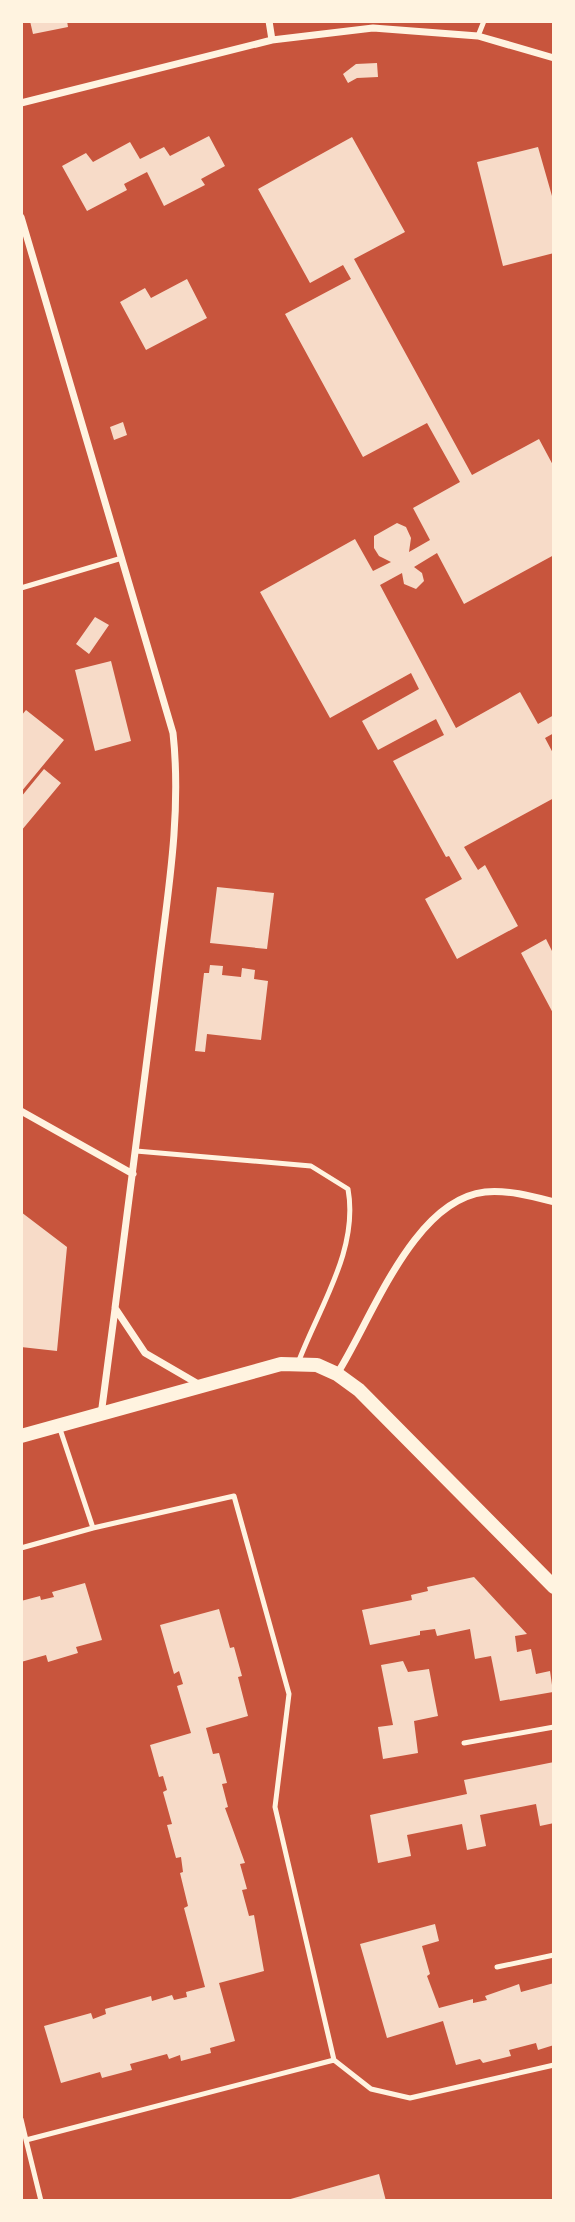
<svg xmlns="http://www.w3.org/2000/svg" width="575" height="2222" font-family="'DM Sans',sans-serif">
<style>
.building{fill:#f7dbc8}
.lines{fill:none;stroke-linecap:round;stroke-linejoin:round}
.service{stroke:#fff3e0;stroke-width:5}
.minor{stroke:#fff3e0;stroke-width:7}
.secondary{stroke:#fff3e0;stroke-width:14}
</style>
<rect width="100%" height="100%" fill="#c8553d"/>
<!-- building -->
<path class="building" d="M30,21H67L68,27L33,34Z
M377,63L378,77L357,78L348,83L343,74L356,64Z
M209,136L225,166L201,179L205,185L164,206L147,172L124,184L127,190L87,211L62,166L86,153L93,162L130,142L140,159L164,147L170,156Z
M352,137L405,232L354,259L472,475L539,439L554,467V555L464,604L437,553L414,567L422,573L424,581L416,589L404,584L402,573L380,585L456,728L520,692L538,724L554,715V733L545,738L554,755V798L464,847L478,870L485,865L518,926L457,959L425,899L462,879L449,856L446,857L393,761L444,735L436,719L378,750L362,721L419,689L411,673L330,718L260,592L355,539L373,571L391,562L379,556L374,548V536L397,523L406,527L411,538L409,552L430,540L413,508L460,482L427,423L363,457L285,314L351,279L343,265L310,283L258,189Z
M538,147L554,203V253L503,266L477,162Z
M187,279L207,318L146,350L120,302L145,288L151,298Z
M123,422L127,435L114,440L110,427Z
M95,617L109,625L89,654L76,644Z
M111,661L131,741L95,751L75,670Z
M26,710L64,740L21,792V716Z
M44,769L61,783L21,831V797Z
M217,887L274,893L267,949L210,943Z
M546,939L554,955V1015L521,953Z
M210,965L223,966L222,975L241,977L242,968L255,970L254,979L268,981L261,1040L207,1034L205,1052L195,1051L204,973H209Z
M21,1212L67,1247L57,1351L21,1347Z
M474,1577L527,1634L515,1636L517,1652L531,1649L536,1674L550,1671L553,1692L500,1701L491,1656L475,1659L470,1629L437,1636L435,1629L420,1631V1635L370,1645L362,1610L412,1600L411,1595L428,1591L427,1587Z
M85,1583L102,1640L76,1647L78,1653L48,1662L46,1655L21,1662V1601L40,1596L41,1600L54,1597L52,1592Z
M219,1609L230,1648L234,1647L242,1676L238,1677L248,1716L206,1728L213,1754L219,1753L227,1783L222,1784L228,1807L225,1808L245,1863L240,1864L247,1889L242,1890L249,1916L254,1915L264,1971L219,1983L235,2041L210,2048L211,2053L181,2061L180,2055L169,2059L167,2054L130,2064L132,2070L102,2078L100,2072L61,2083L44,2026L91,2013L93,2019L106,2014L105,2009L151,1996L152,2001L172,1995L174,2000L187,1997L186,1992L205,1987L184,1908L188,1906L180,1873L183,1872L181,1857L176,1858L167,1825L172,1824L163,1792L167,1790L163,1776L159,1777L150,1745L191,1733L177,1686L183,1684L179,1671L174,1674L160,1625Z
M403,1661L408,1672L429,1669L438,1716L414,1721L418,1753L383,1759L378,1727L393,1725L381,1665Z
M554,1762V1823L540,1826L536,1804L480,1815L486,1846L467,1850L462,1824L407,1835L411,1856L378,1863L370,1815L467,1794L464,1780Z
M435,1924L439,1941L422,1946L430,1974L427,1976L439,2008L473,1999V2003L487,2000L485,1996L519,1984L521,1992L554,1983V2045L538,2050L536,2043L509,2050L511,2056L483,2063L480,2059L456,2065L443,2021L387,2038L360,1944Z
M379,2174L386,2201H287V2200Z"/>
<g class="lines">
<!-- service -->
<path class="service" d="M478,36L484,21
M21,588L122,558
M136,1151L311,1166L348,1189C359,1250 319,1307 298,1363
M21,1548L93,1528
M464,1743L554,1727
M497,1967L554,1955
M334,2060L371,2089L410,2098L554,2065
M21,2119L26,2140
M41,2201L26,2140L334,2060L275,1807L289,1694L234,1496L93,1528L59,1426"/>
<!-- minor -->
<path class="minor" d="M269,21L272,40
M21,103L272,40L373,28L478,36L554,58
M21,217L173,733C182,816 167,898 157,981C143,1090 129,1199 115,1308L145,1353L200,1385
M21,1111L133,1174
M337,1374C372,1319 413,1200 485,1192C509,1190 531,1196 554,1202
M101,1415L115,1309"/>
<!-- secondary -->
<path class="secondary" d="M21,1436L281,1364L317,1365L337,1374L359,1390L554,1587"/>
</g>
<!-- border -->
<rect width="575" height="2222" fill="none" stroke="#fff3e0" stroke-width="46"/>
</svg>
